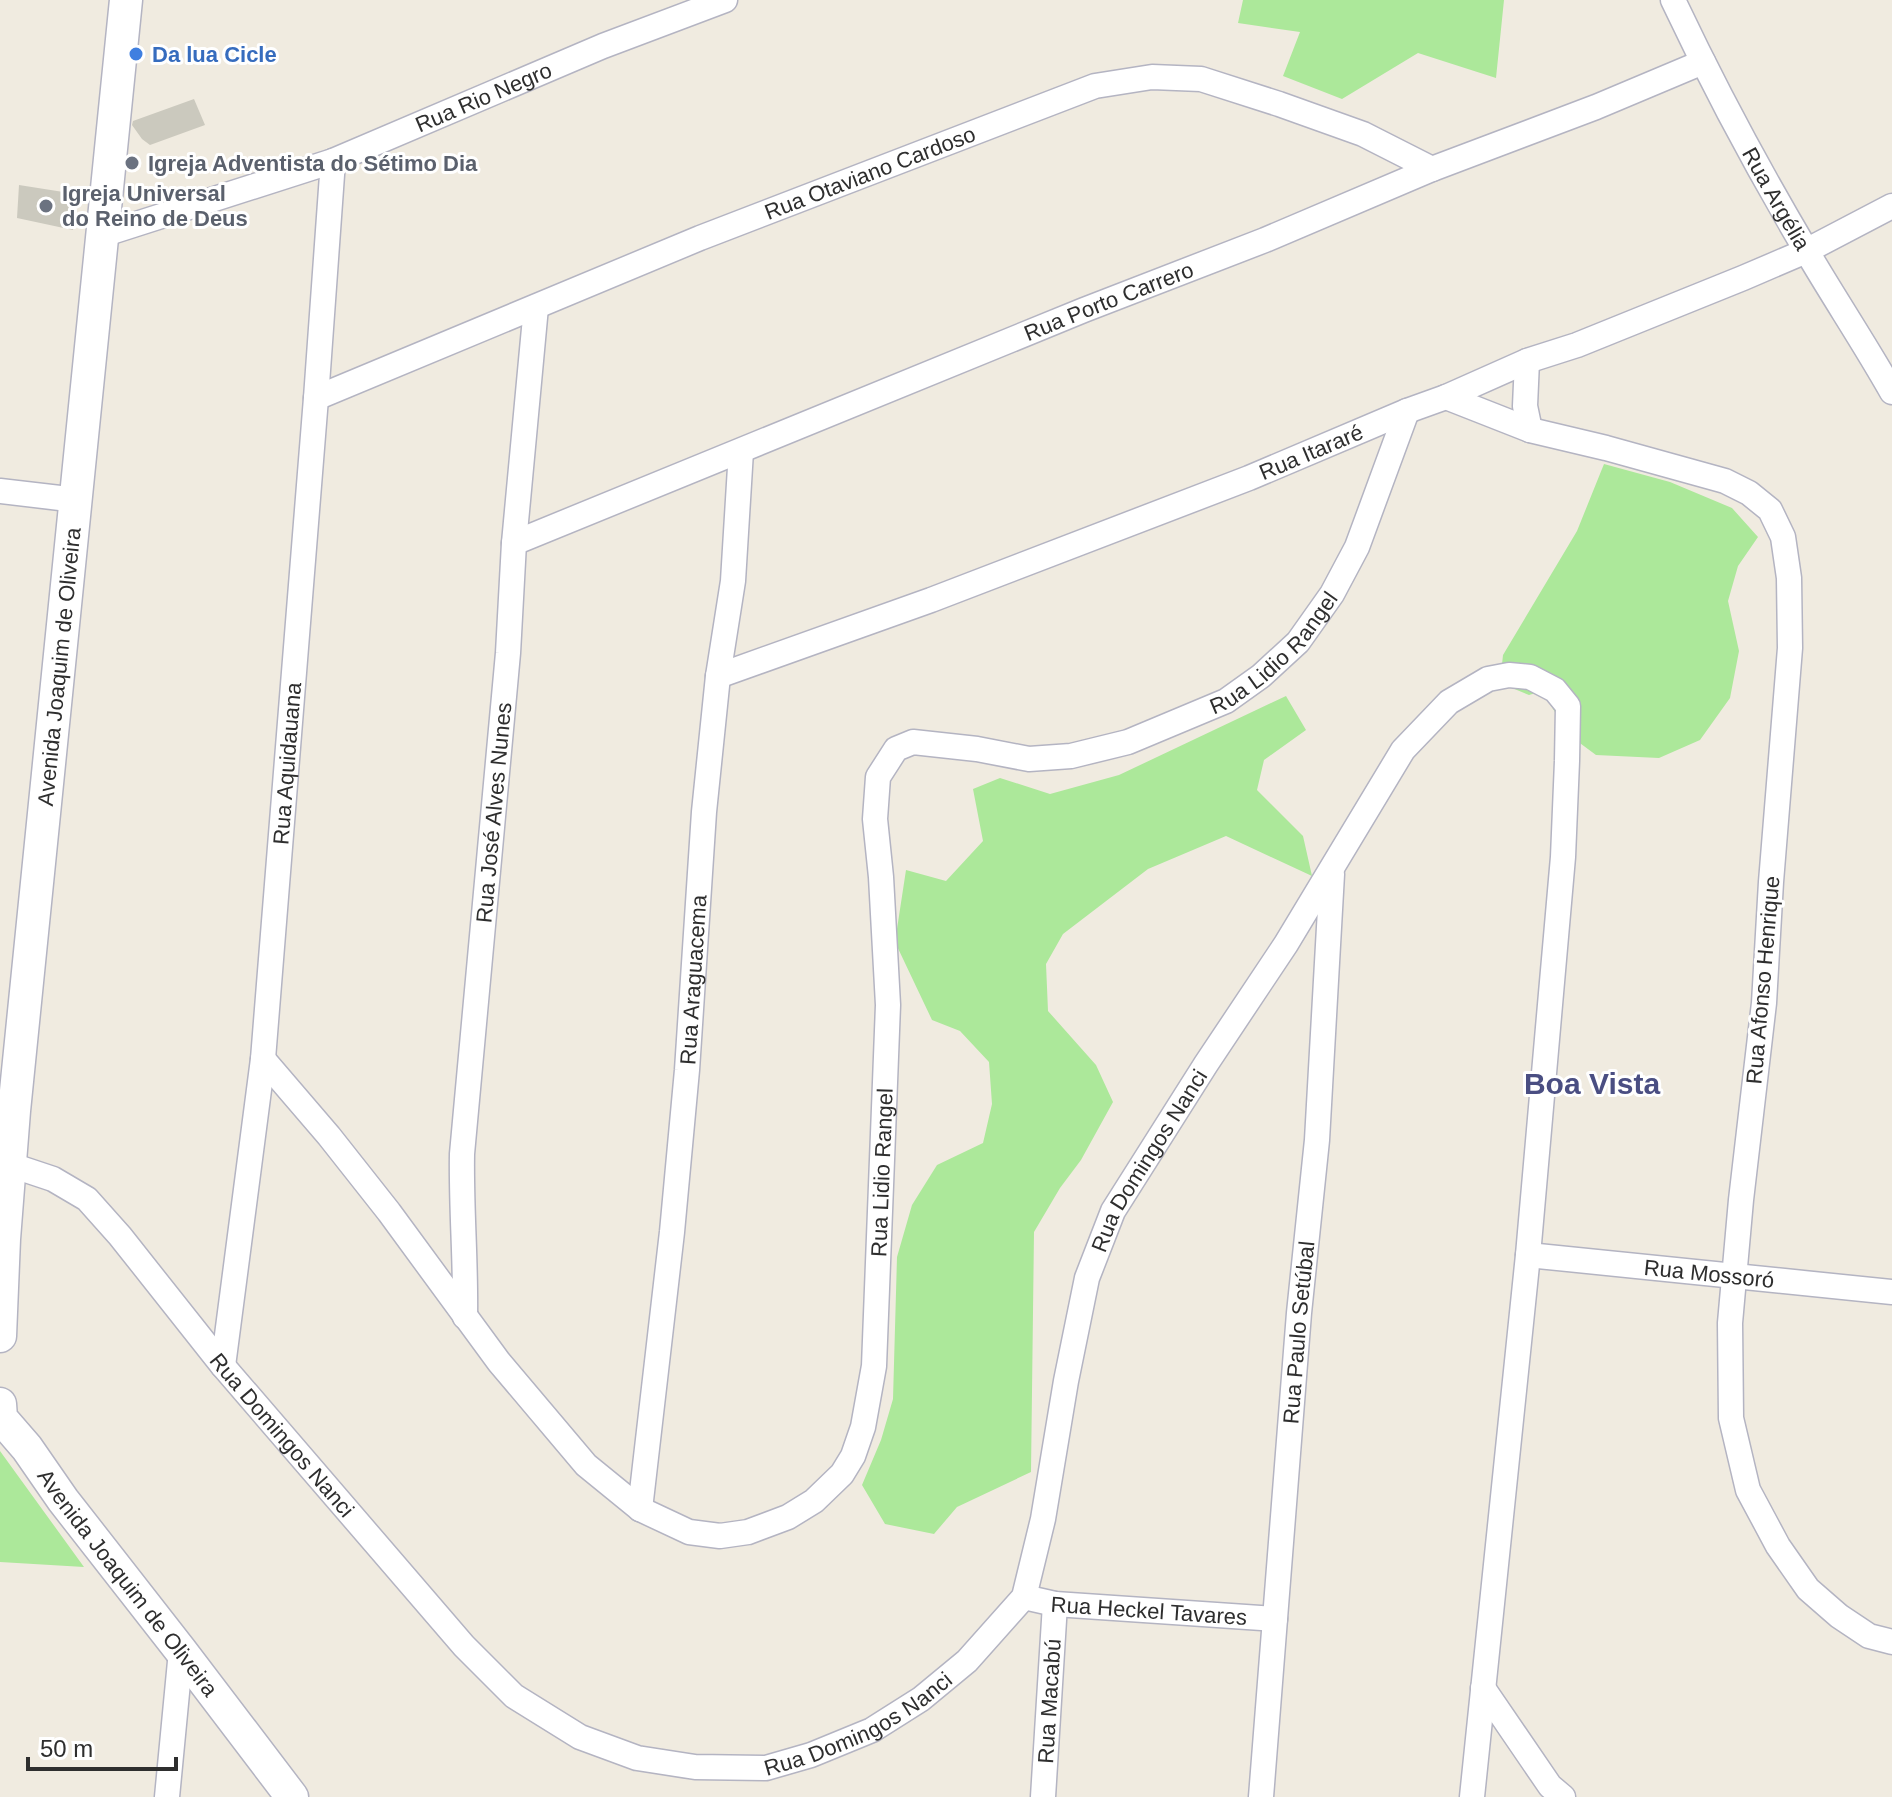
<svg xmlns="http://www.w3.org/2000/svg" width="1892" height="1797" font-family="Arial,sans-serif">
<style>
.green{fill:#ace89a}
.building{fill:#cbc9be}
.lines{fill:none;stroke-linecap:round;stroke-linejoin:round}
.street-casing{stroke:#b4b4c2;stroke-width:27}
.secondary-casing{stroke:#b4b4c2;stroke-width:35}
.street{stroke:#fff;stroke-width:24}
.secondary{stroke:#fff;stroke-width:32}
.shop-dot{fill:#3f7fe0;stroke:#fff;stroke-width:3}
.worship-dot{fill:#6b7280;stroke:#fff;stroke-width:3}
.labels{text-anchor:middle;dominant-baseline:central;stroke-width:6;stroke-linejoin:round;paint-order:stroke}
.shop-label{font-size:22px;font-weight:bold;fill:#366cbe;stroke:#fff;text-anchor:start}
.street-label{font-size:22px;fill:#2e2e2e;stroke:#fff}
.worship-label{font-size:22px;font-weight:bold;fill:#5b616d;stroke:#fff;text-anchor:start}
.district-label{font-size:30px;font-weight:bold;fill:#4a4e82;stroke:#fff}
</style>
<rect width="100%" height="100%" fill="#f0ebe0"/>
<!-- green -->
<path class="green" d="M1243,0H1504L1496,78L1418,53L1342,99L1283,76L1300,32L1238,23Z
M1604,464L1670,482L1732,508L1758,537L1738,566L1728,601L1739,651L1730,698L1700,740L1659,758L1596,755L1569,735L1542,691L1529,695L1500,683L1503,655L1577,531Z
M1286,696L1306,730L1264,760L1257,790L1303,836L1312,876L1226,836L1148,869L1063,934L1046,964L1048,1011L1096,1065L1113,1102L1081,1160L1060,1188L1034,1232L1031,1472L957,1507L934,1534L885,1524L862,1485L881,1440L893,1399L897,1257L912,1205L937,1165L983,1143L992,1104L989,1062L960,1031L932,1020L895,942L906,870L946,881L983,841L973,789L1000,778L1050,794L1119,775Z
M0,1451L84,1567L0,1562Z"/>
<!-- building -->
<path class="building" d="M194,99L205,125L150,145L142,139L132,125L133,121Z
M19,185L76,194L73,230L17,218Z"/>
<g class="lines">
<defs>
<g id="street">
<path id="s1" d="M1673,0C1713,85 1758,169 1806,250C1834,298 1865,344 1892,392"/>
<path id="s2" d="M102,235L333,161L603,46L725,0"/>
<path d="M1527,361L1525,406L1530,430"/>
<path d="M1446,397L1530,430L1606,448L1725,481L1749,493L1770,510L1783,537L1789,578L1790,648L1771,882L1764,1003L1741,1200L1730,1323L1731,1418L1748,1490L1778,1546L1808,1589L1839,1616L1869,1636L1892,1642"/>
<path id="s3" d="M316,398L700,238L1095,86L1152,77L1201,79L1279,104L1363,134L1432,169"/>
<path d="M0,491L77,500"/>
<path id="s4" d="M514,543L1084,310L1265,240L1432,169L1596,107L1703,62"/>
<path id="s5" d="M718,676L931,600L1249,478L1407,411L1446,397L1527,361L1577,345L1743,278L1806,251L1892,206"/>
<path id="s6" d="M263,1059L329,1136L389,1212L499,1362L586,1465L640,1509L689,1532L720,1536L748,1532L788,1517L814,1501L842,1474L853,1456L863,1427L874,1366L888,1005L881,877L875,819L878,777L896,749L913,742L977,749L1029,759L1071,756L1128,742L1226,701L1261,676L1298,642L1332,594L1357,547L1407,411"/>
<path id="s7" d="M11,1165L53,1179L87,1199L120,1236L223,1366L464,1646L514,1696L580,1737L637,1758L695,1767L766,1768L811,1755L872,1730L921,1699L967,1661L1024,1597L1043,1519L1066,1381L1087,1278L1113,1211L1206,1064L1286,944L1403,750L1449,702L1488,679L1509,675L1530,677L1555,690L1568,706L1567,761L1563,857L1528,1255L1472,1797"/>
<path id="s8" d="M1528,1255L1892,1292"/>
<path id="s9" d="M465,1317C466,1262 461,1208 462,1154L508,653L514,543L536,307"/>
<path id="s10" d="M223,1366L263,1059L316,398L333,161"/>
<path id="s11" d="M640,1509L672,1232L687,1070L704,812L718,676L733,581L741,451"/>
<path id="s12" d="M1024,1597L1055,1604L1275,1619"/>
<path d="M1483,1688L1550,1786L1563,1797"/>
<path d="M167,1797L181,1651"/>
<path id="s13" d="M1043,1797L1055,1604"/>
<path id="s14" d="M1261,1797L1299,1313L1317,1140L1332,874"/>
</g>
<g id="secondary">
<path id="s15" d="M0,1336L4,1239L14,1111L126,0"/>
<path id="s16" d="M0,1404L1,1418L27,1448L63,1500L181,1651L292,1797"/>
</g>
</defs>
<!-- street casing -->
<use href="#street" class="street-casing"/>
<!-- secondary casing -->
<use href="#secondary" class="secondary-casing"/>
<!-- street -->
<use href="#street" class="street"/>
<!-- secondary -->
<use href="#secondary" class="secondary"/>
</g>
<!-- markers -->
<circle class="shop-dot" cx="136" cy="54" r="8"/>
<g class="worship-dot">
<circle cx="132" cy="163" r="8"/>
<circle cx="46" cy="206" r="8"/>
</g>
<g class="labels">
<!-- shop labels -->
<g class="shop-label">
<text x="152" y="54">Da lua Cicle</text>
</g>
<!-- street labels -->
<g class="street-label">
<text stroke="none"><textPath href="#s2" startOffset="406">Rua Rio Negro</textPath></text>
<text stroke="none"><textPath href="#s3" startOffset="598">Rua Otaviano Cardoso</textPath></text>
<text stroke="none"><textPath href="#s1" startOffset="224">Rua Argélia</textPath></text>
<text stroke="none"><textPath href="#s4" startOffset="642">Rua Porto Carrero</textPath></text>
<text stroke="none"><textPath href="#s5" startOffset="634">Rua Itararé</textPath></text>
<text stroke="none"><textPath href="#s6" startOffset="1962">Rua Lidio Rangel</textPath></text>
<text stroke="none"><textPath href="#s15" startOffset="672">Avenida Joaquim de Oliveira</textPath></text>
<text stroke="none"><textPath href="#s10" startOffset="606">Rua Aquidauana</textPath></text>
<text stroke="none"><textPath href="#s9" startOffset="506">Rua José Alves Nunes</textPath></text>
<text stroke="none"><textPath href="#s11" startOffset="532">Rua Araguacema</textPath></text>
<text transform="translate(1763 980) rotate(-85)">Rua Afonso Henrique</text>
<text stroke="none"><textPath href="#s7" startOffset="1782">Rua Domingos Nanci</textPath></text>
<text stroke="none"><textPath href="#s6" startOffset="1122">Rua Lidio Rangel</textPath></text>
<text stroke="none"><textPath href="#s8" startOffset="182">Rua Mossoró</textPath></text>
<text stroke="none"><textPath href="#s14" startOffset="466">Rua Paulo Setúbal</textPath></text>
<text stroke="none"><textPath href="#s7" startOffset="390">Rua Domingos Nanci</textPath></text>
<text stroke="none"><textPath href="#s16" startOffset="222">Avenida Joaquim de Oliveira</textPath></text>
<text stroke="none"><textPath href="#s12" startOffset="126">Rua Heckel Tavares</textPath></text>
<text stroke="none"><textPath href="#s13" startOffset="96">Rua Macabú</textPath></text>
<text stroke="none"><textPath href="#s7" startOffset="1110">Rua Domingos Nanci</textPath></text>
</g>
<!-- worship labels -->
<g class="worship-label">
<text x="148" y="163">Igreja Adventista do Sétimo Dia</text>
<text x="62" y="193">Igreja Universal<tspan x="62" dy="25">do Reino de Deus</tspan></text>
</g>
<!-- district labels -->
<g class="district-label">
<text x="1592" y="1083">Boa Vista</text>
</g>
</g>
<!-- scale -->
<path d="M28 1757v12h148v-12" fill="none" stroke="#2e2e2e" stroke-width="4"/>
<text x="40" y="1757" font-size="24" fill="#2e2e2e" stroke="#ffffff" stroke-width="6" paint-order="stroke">50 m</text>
</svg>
